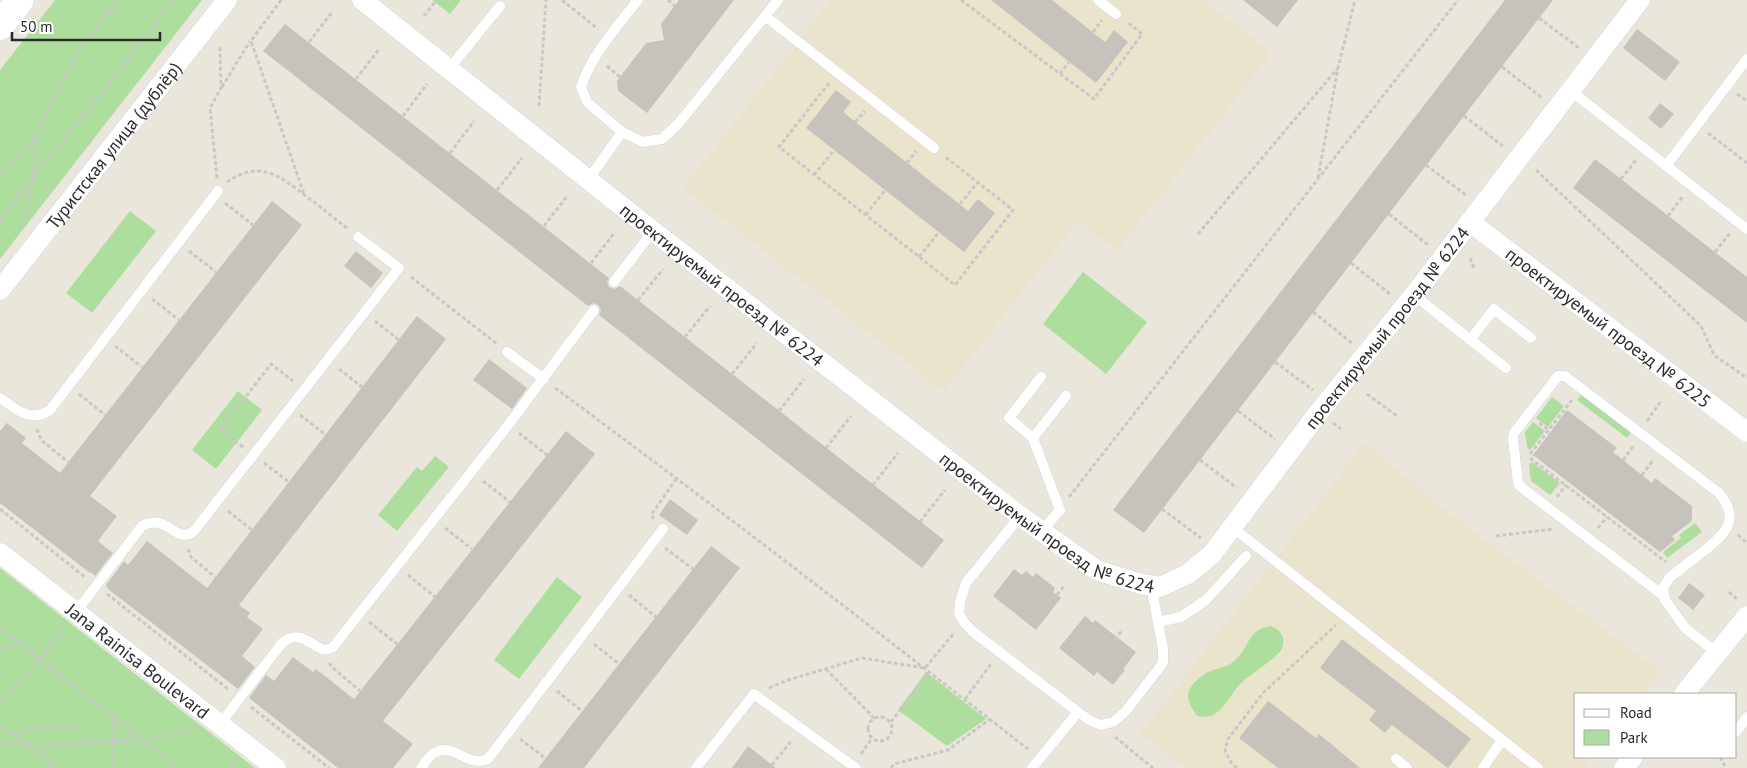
<svg xmlns="http://www.w3.org/2000/svg" width="1747" height="768" font-family="'PT Sans',sans-serif">
<style>
.education{fill:#ebe4cd}
.green{fill:#aede9d}
.building{fill:#c6c2bc}
.lines{fill:none;stroke-linecap:round;stroke-linejoin:round}
.service-casing{stroke:#d2d4e1;stroke-width:11}
.minor-casing{stroke:#d2d4e1;stroke-width:21}
.secondary-casing{stroke:#d2d4e1;stroke-width:29}
.path{stroke:#c8c8c8;stroke-width:3;stroke-dasharray:4 2.5;stroke-linecap:butt}
.service{stroke:#fff;stroke-width:10}
.minor{stroke:#fff;stroke-width:20}
.secondary{stroke:#fff;stroke-width:28}
.labels{text-anchor:middle;dominant-baseline:central;stroke-width:5;stroke-linejoin:round;paint-order:stroke}
.street-label{font-size:18px;fill:#2a2a2a;stroke:#fff}
</style>
<rect width="100%" height="100%" fill="#ebe6dc"/>
<!-- education -->
<path class="education" d="M831,0H1204L1272,53L1117,251L1078,221L944,392L683,188Z
M1365,443L1441,506L1660,671L1642,694H1576V757H1592L1583,768H1185L1140,734Z"/>
<!-- green -->
<path class="green" d="M55,0H202L0,259V70Z
M432,0H461L450,14Z
M130,211L156,231L92,313L66,293Z
M1083,272L1147,322L1106,374L1043,324Z
M238,391L262,410L216,469L192,450Z
M1582,394L1631,432L1627,438L1577,400Z
M1552,397L1564,406L1548,427L1536,418Z
M1533,422L1545,431L1530,450L1527,447L1525,432Z
M435,456L449,467L397,531L378,515L417,467L422,471Z
M1532,462L1560,483L1550,495L1531,481L1529,465Z
M1695,523L1702,532L1667,558L1663,552L1681,538L1679,535Z
M0,568L255,768H0Z
M557,577L582,597L519,679L494,660Z
M1270,626C1281,629 1287,639 1281,650C1276,658 1250,675 1241,683C1231,693 1226,708 1213,715C1208,717 1202,717 1197,716C1187,701 1183,692 1198,679C1201,677 1204,674 1208,672C1216,668 1225,668 1233,662C1250,649 1246,630 1270,626Z
M926,672L986,719L947,746L898,710Z"/>
<!-- building -->
<path class="building" d="M679,0H734L647,113L618,91L617,81L646,43L664,40L661,24Z
M991,0H1052L1105,42L1114,30L1128,42L1096,83Z
M1243,0H1298L1277,27Z
M1505,0H1553L1144,533L1113,510Z
M285,24L609,278L607,282L609,287L614,289L620,286L944,540L922,568L599,315L601,310L598,305L594,303L588,306L263,51Z
M1637,29L1680,62L1665,81L1623,48Z
M836,90L851,102L843,112L968,211L978,199L995,213L964,252L806,128Z
M1660,103L1674,114L1661,129L1648,118Z
M1595,159L1747,277V323L1573,188Z
M272,201L302,225L90,496L117,516L98,541L113,553L95,576L91,572L90,573L0,503V431L7,423L26,438L22,443L60,473Z
M356,251L383,273L371,288L344,266Z
M417,316L446,339L239,605L250,613L247,617L263,629L242,656L255,667L238,689L108,589L106,585L124,561L128,565L147,541L207,588Z
M489,359L527,388L512,409L473,380Z
M1567,410L1617,448L1613,452L1652,483L1655,478L1692,506V521L1672,536L1675,540L1660,552L1533,455Z
M566,431L595,454L383,721L413,744L393,768H338L249,698L266,675L274,681L293,657L313,672L316,669L354,699Z
M670,499L698,520L687,535L659,515Z
M711,546L740,568L584,768H538Z
M1014,569L1022,575L1026,571L1033,577L1036,573L1055,588L1053,592L1061,598L1036,630L993,596Z
M1689,583L1705,595L1693,610L1678,598Z
M1085,616L1093,623L1095,620L1136,652L1123,669L1125,670L1113,685L1097,672L1094,676L1059,648Z
M1342,639L1471,739L1448,768L1392,725L1385,733L1369,720L1376,711L1320,668Z
M1268,701L1316,738L1319,734L1360,768H1278L1239,738Z
M748,746L776,768H732Z"/>
<g class="lines">
<defs>
<path id="service" d="M638,0C617,27 591,55 581,87L587,102L622,132L643,142L662,139L679,123L778,0
M1098,0L1116,14
M765,16L934,148
M449,69L500,6
M1571,91L1747,229
M1666,166L1747,59
M588,180L622,132
M614,282L653,231
M1414,295L1506,368
M1470,340L1494,309L1531,338
M507,352L544,379
M1041,377L1009,418L1033,438L1060,510L1042,531
M0,398C17,410 30,423 50,410L218,191
M1033,438L1066,396
M1020,516L966,583L960,602L959,614L964,622L972,631L1078,712L1089,720L1101,725L1113,722L1125,712L1160,667L1163,662V649L1151,585
M1232,527L1538,768
M1664,596L1521,487L1518,483L1513,439L1514,433L1558,376H1565L1719,493C1742,520 1724,536 1701,553C1691,561 1681,569 1670,577L1663,588L1665,600L1685,628L1717,653
M76,612L142,526C169,512 175,546 194,531L399,268L358,237
M1158,622L1181,617L1206,600L1246,556
M220,724L282,643C306,624 316,659 333,647L509,424L594,310
M1736,732L1747,717
M1396,759L1407,768
M421,768C425,763 429,756 434,753C454,741 465,768 488,759L663,529
M696,768L754,694L856,768
M1032,768L1078,712
M1483,768L1502,740"/>
<g id="minor">
<path id="s1" d="M362,0L653,231L1020,516L1096,570L1141,584L1160,587L1188,574L1212,554L1319,412L1414,295L1640,0"/>
<path id="s2" d="M1470,222L1747,432"/>
<path id="s3" d="M0,290L227,0"/>
<path id="s4" d="M0,553L276,768"/>
<path d="M1684,694L1747,616"/>
<path d="M1624,768L1633,757"/>
</g>
<path id="secondary" d="M0,26L20,0"/>
</defs>
<!-- service casing -->
<use href="#service" class="service-casing"/>
<!-- minor casing -->
<use href="#minor" class="minor-casing"/>
<!-- secondary casing -->
<use href="#secondary" class="secondary-casing"/>
<!-- path -->
<path class="path" d="M281,0L251,41L304,194
M562,0L598,29
M668,0L675,6
M961,0L1094,99L1142,34L1127,22
M424,16L435,2
M1539,18L1579,48
M1093,32L1102,20
M309,42L333,11
M607,66L620,77
M1502,67L1541,97
M1060,74L1069,62
M356,79L380,48
M829,83L779,147L955,285L1013,210L944,156
M222,87L250,41
M1737,94L1747,101
M539,106L546,0
M403,116L427,84
M1464,116L1503,146
M855,122L865,111
M1708,133L1747,163
M450,153L474,121
M907,163L916,151
M1426,165L1466,195
M1536,170L1701,326L1714,355L1747,378
M814,175L834,150
M0,177L29,148L60,90L76,56L118,0
M217,178L210,108L221,88L220,46
M1318,178L1338,68L1355,0
M1621,179L1636,160
M227,182C260,159 280,176 307,197C321,207 334,218 347,228
M497,190L522,158
M225,203L253,225
M960,204L978,182
M1389,214L1428,245
M866,215L885,190
M1668,216L1683,196
M0,222L33,177L112,81L174,0
M544,226L568,195
M22,228L33,177L38,136
M1198,234L1338,68
M189,251L216,272
M1715,252L1730,233
M919,257L939,232
M1470,258L1474,268
M591,263L615,232
M1351,263L1390,294
M411,277L497,344
M152,299L179,320
M638,300L663,269
M1313,312L1352,343
M375,321L399,340
M685,337L710,306
M115,346L142,367
M1275,362L1313,390
M339,369L362,387
M732,374L757,343
M555,388C715,506 872,627 1029,750
M79,394L105,415
M1367,394L1397,416
M779,411L804,379
M1238,411L1275,439
M300,415L326,435
M1647,421L1661,401
M1333,423L1341,429
M1539,423L1549,430
M37,429L41,440L68,462
M519,433L547,455
M243,447L220,430L271,364L293,381
M826,448L851,416
M1530,454L1572,400
M1530,458L1666,562
M1200,460L1237,488
M1623,460L1634,445
M264,463L289,482
M1642,475L1654,459
M483,481L510,502
M873,485L898,453
M1069,497L1458,0
M1557,497L1566,485
M0,509L86,578
M1162,509L1201,538
M228,511L252,530
M654,519L651,515L677,478
M920,522L945,490
M445,528L472,549
M1598,528L1607,517
M1738,535L1747,543
M1496,536L1553,529
M665,548L693,569
M188,549L191,557L215,577
M408,575L435,597
M1729,592L1737,599
M107,594L228,689
M629,595L656,617
M1057,595L1065,585
M369,622L397,644
M0,628L179,768
M1115,640L1122,630
M594,644L619,664
M0,650L20,643
M329,663L333,668L360,691
M826,669L874,718
M769,688L788,680L862,658L925,668L955,632
M557,691L582,711
M965,699L991,664
M0,702L40,659L65,627
M251,707L329,768
M868 729a12 12 0 1 1 24 0a12 12 0 1 1-24 0Z
M113,717V768
M891,722L929,672
M0,727L34,747L56,768
M18,736L33,727L55,726L74,728L92,742
M1115,737L1153,768
M520,739L545,758
M0,743L34,747L92,742L145,741L195,729
M861,754L872,738
M1720,757L1726,768
M772,765L792,740
M233,768L236,759
M891,768L894,764L948,750L990,719
M1237,768L1232,764L1225,751L1228,739L1263,693L1336,625"/>
<!-- service -->
<use href="#service" class="service"/>
<!-- minor -->
<use href="#minor" class="minor"/>
<!-- secondary -->
<use href="#secondary" class="secondary"/>
</g>
<g class="labels">
<!-- street labels -->
<g class="street-label">
<text stroke="none"><textPath href="#s3" startOffset="184">Туристская улица (дублёр)</textPath></text>
<text stroke="none"><textPath href="#s1" startOffset="459">проектируемый проезд № 6224</textPath></text>
<text stroke="none"><textPath href="#s2" startOffset="174">проектируемый проезд № 6225</textPath></text>
<text stroke="none"><textPath href="#s1" startOffset="1344">проектируемый проезд № 6224</textPath></text>
<text stroke="none"><textPath href="#s1" startOffset="864">проектируемый проезд № 6224</textPath></text>
<text stroke="none"><textPath href="#s4" startOffset="175">Jana Rainisa Boulevard</textPath></text>
</g>
</g>
<!-- legend -->
<rect x="1574" y="693" width="162" height="65" fill="#ffffff" stroke="#aaaaaa"/>
<rect x="1584" y="709" width="25" height="8" fill="#ffffff" stroke="#aaaaaa"/>
<text x="1620" y="718" font-size="15" fill="#2a2a2a">Road</text>
<rect x="1584" y="730" width="25" height="15" fill="#aede9d" stroke="#aaaaaa"/>
<text x="1620" y="743" font-size="15" fill="#2a2a2a">Park</text>
<!-- scale -->
<path d="M12 32v8h148v-8" fill="none" stroke="#2a2a2a" stroke-width="2.5"/>
<text x="20" y="32" font-size="15" fill="#2a2a2a" stroke="#ffffff" stroke-width="4" paint-order="stroke">50 m</text>
</svg>
